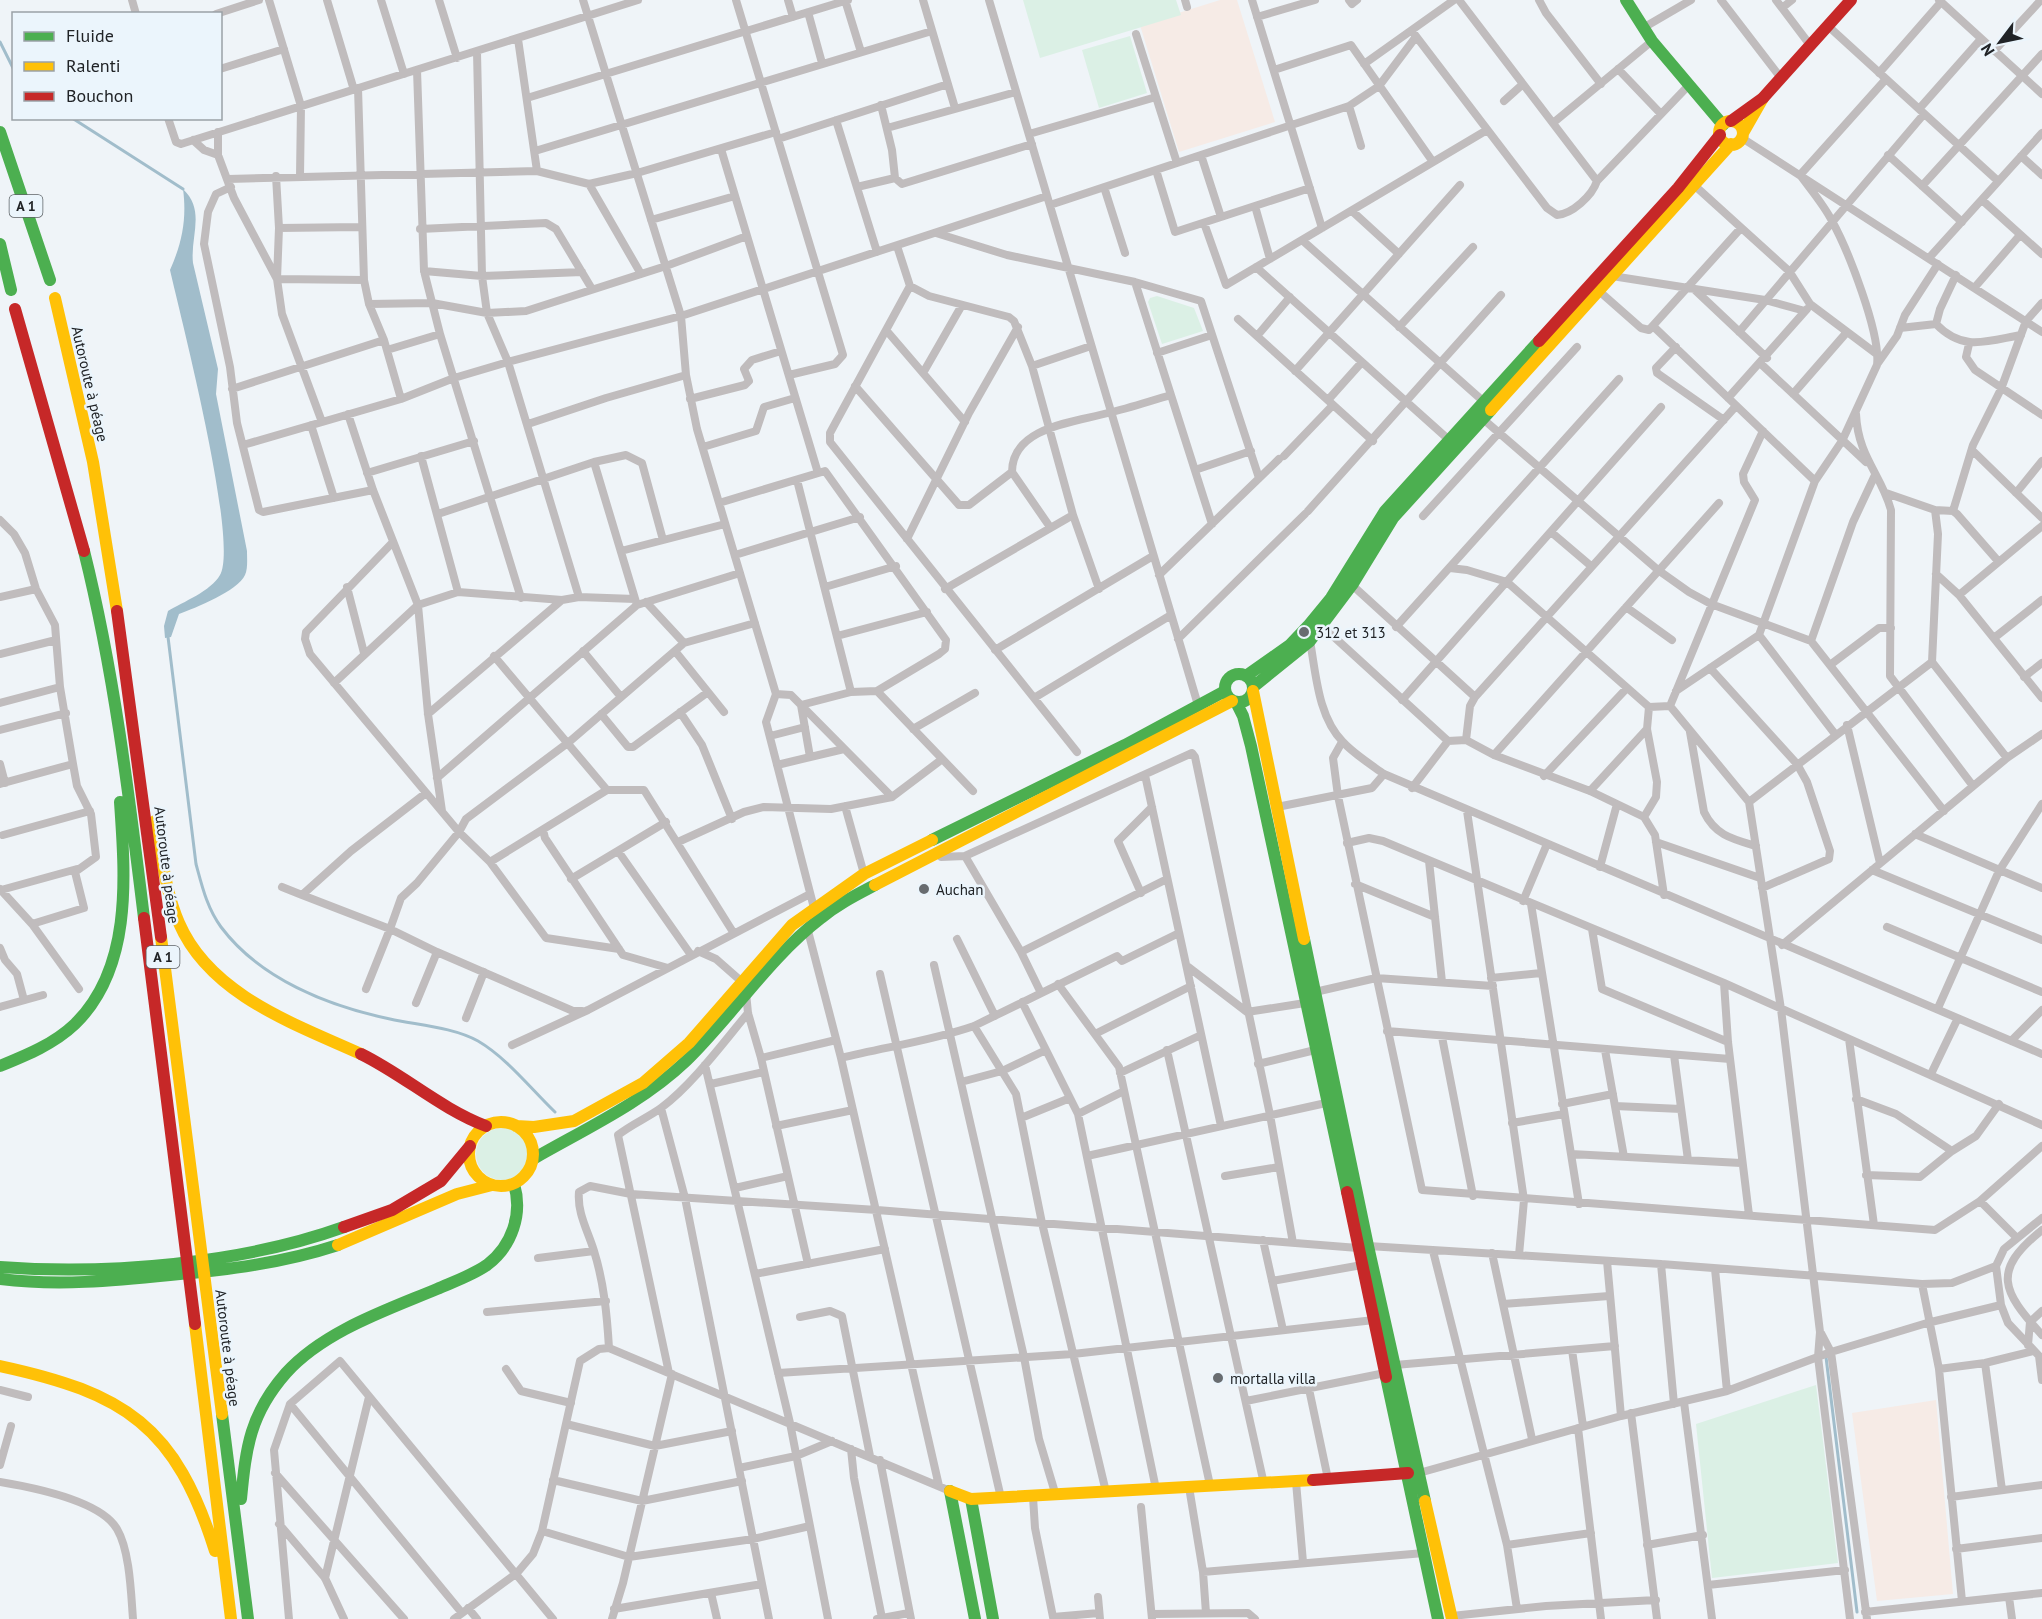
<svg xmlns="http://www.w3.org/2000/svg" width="2042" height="1619" font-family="'PT Sans',sans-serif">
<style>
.education{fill:#f6ebe6}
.green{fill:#dbf0e5}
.water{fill:#a1bdcb}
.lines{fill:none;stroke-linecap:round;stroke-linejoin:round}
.stream{stroke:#a1bdcb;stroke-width:3}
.street{stroke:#c0bcbd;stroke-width:8}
.fast{stroke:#4caf50;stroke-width:12}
.slow{stroke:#ffc107;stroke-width:12}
.jam{stroke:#c62828;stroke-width:12}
.poi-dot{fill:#686c70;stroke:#ebf5fc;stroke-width:2}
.labels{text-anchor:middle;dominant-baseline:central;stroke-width:5;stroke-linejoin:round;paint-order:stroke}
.shield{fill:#ebf5fc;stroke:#5d6266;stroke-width:1.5}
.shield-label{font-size:14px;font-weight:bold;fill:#202326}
.street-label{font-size:15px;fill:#202326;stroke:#ebf5fc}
.poi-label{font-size:15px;fill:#202326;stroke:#ebf5fc;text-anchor:start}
</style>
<rect width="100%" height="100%" fill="#eff4f8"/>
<!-- education -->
<path class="education" d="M1220,0H1237L1275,122L1179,152L1140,25Z
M1936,1400L1953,1594L1877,1601L1852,1413Z"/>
<!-- green -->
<path class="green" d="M1023,0H1176L1181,15L1040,58Z
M1130,36L1147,93L1099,108L1082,50Z
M1157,296L1194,308L1203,331L1162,344L1148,302L1150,298Z
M476 1154a26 26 0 1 1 52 0a26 26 0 1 1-52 0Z
M1816,1385L1838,1563L1712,1578L1696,1424Z"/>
<!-- water -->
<path class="water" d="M183,189C206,211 190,236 193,263L218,369L216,394L247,551C247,558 248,569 245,575C238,591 195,608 179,614L171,637L165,638L164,626L168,611C183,602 211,591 220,575C239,542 181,318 170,270C182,243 187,219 183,189Z"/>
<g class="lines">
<!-- stream -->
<path class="stream" d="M0,42L14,70
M72,118L183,189
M168,637L196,864C202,886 207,908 221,927C260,979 328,1006 390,1019C417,1025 453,1027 478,1041C507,1058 531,1089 555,1112
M1826,1357L1857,1612"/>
<!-- street -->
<path class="street" d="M132,0L136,14
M269,0L301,106L300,176
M327,0L354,90
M381,0L404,74
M439,0L457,58
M583,0L681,316L686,375L697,429L776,694L766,722L814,908
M736,0L843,355L835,364L789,375
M788,0L793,17
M845,0L861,52
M923,0L955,108
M989,0L1198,705
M1185,0L1187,7
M1252,0L1322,228
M1349,0L1352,4L1357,0
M1459,0L1597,181
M1539,0L1546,13L1601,84
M1721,0L1781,78
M1776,0L1810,45
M1939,0L2042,94
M1782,8L1792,0
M808,12L822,63
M216,14L259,0
M1257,17L1315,0
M1828,26L1998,181
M1643,28L1691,0
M1412,31L1547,208L1557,215C1572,214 1592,196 1597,181L1689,85
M1136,34L1177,163
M518,39L537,171
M1994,51L2041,0
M477,52L482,276L487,313L508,362L579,597
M1364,64L1454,0
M220,69L284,49
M1618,69L1661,114
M417,70L424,271L440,334L521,598
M1274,70L1351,45L1433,162
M1879,73L1941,2
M358,88L364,280L369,304L384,340L401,399
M527,98L848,0
M1504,101L1523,84
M881,105L892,150L895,178L902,184L1032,144
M1349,106L1361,146
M1919,109L1981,39
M168,118L176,142L181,144L638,0
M836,120L877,252
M1553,123L1652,41
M887,128L1016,92
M1029,134L1156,97
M1742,138L2042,332
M778,139L948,84
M193,140L204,150L218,155L234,198L277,279L282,314L322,422
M721,149L818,473
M535,151L932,31
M218,155V132
M1201,155L1221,217
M1888,155L1962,222
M2021,156L2042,175
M1156,170L1175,232L1310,188
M276,176L279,228
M228,179L537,171L589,184L637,173L776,132
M589,184L641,274
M1694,185L1789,271L1810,304L1878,355
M1922,186L2042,54
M231,187L216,194L208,212L204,244L230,367L237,423L259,510L263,512L373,490
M857,187L895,178
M1104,187L1125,253
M1982,200L2042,254
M1050,205L1349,106L1379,86L1415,38
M1255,206L1270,259
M1352,211L1399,254
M651,220L735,196
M1204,223L1226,285L1487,130
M361,227L279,228L277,279L364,280
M420,229L546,223L556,229L592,289
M936,233L1007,255L1135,282L1201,301L1259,478
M1302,240L1483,401
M897,246L910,286L929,296L1009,317L1014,321L1032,366L1073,515L1099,589
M1929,258L2042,133
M1256,267L1448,439
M424,271L482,276L582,272
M1956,275L1940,309L1936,324C1963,352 1987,341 2021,335
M1612,276L1765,300L1805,311
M1135,282L1212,524
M910,286L837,420L830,433V442L1077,752
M1975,287L2020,235
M1695,290L1767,358
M1599,291L1641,328L1649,330L1741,228
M369,304L432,303L487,313L526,311L666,266L747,236
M1238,319L1373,441
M1399,327L1473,247
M1654,327L1815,481
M1900,328L1936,324
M886,330L965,422
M1739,332L1924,114
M1257,336L1290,297
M1969,344L1966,357L1975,370L2042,415
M1676,347L1656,368L1657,373L1724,420
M387,350L440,334
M1157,353L1212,335
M1878,363L1897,336L1905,315L1938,264
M1761,364L1866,462
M1032,366L1091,346
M1295,371L1460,185
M923,373L962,305
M855,386L959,505H969L1012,472
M232,389L384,340
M1793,394L1847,332
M1728,398L1807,309
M690,399L745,385L749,381L744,369L752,360L781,351
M1328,400L1362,362
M348,414L373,490L418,605L428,714L442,811
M1856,414C1858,457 1881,474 1891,510L1890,676L1973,786
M1483,419L1658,570L1689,592L1711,604L1811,641L1944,811
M528,424L606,398L686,375
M311,425L334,498
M243,445L401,399L454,378L508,362L681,316L1047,196
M703,447L756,431L764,407L795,398
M1973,451L2042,518
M421,456L458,592
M1284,456L1333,405
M594,462L636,602
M1195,470L1251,451
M367,473L474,441
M797,480L851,692
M1886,493L1935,510L1938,534L1932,662L2007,758
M2016,493L2042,461
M719,503L825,471L946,640L945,649L939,654L877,691L851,692L801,705L791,695L776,694
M1935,510L1953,511L1957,514L1998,561
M1308,511L1501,295
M1953,511L1973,445L2001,389L2026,321L2042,303
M438,514L594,462L626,455L642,463L663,540
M1423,516L1577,347
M0,520L14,534L25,553L36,589L55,625L60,687L73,764L77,786L91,814L96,857L75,872L84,908L32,924
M2042,526L1959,595L2042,698
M1050,527L1012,472C1012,427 1075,422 1108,413C1129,408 1150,401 1171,395
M1551,532L1591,566
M907,539L969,413L1018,327
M393,542L306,632L305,639L310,654L459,832L490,862L607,790
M621,551L725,524
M735,555L860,517
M1450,568L1467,570L1507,582L1649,707L1670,706
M1936,574L1959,595
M1159,575L1279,459
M1352,585L1475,697L1470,706L1466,740
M347,587L364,653
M825,587L896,566
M945,589L1073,515
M0,597L36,589
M646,602L684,643
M1626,607L1672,640
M1322,626L1448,741L1466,740L1494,755L1590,791L1644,817L1655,835L1664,895
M1396,627L1619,379
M1759,635L1835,734
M837,636L927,612
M1994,638L2042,600
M1178,639L1305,514
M1310,641C1316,674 1318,717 1343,742C1354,754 1370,764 1384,774L2042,1054
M1811,641L1853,522L1875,475
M995,650L1153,556
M583,651L621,697
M675,651L724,712
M0,654L56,640
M494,656L607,790H644L733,932
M1830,665L1879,628H1891
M1710,668L1797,764L1807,782L1830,851L1829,859L1762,888
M2024,677L2042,663
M334,683L418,605L458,592L562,600
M877,691L973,791
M1676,691L1759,635L1815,481L1842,441L1877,365C1881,334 1848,250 1832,221C1824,205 1811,190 1800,175L1886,79
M1475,697L1736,406
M1034,698L1171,615
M1402,700L1661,407
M0,703L60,687
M801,705L892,797L941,760
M801,705L810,757
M1670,706L1749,802L1781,1009L1820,1332L1818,1357L1850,1619
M1670,706L1755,500L1744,482L1743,474L1763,431
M680,712L702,745L732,819
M428,714L562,600L579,597L635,599
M601,714L628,747H633L708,692
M1847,725L1880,863
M913,729L975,693
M0,730L66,713
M1690,732L1704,812C1715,835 1732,839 1756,846
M770,736L805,727
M1342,742L1333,758L1338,796L1422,1190L1935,1230L1980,1201L2016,1237
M1494,755L1719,503
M0,764L5,783
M777,765L844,749
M1145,775L1221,1126
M1544,776L1627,688
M437,778L637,605L740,573
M0,784L73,764
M1412,788L1448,741
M1590,791L1647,729
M426,793L351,851L302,895L390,929L401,898L417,883L459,832L466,819L569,742L684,643L755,623
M1749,802L1932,662
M845,806L864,874
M1277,807L1372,788L1384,774
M1467,811L1524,1200L1519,1255
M1644,817L1656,797L1657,782L1647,729L1649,707
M543,830L545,838L623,955L668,968
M1915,834L2042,888
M3,835L90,811
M678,842L744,812L764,807L831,809L892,797
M1656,842L1760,878
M1347,843L1369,838L1383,841L1724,983L2042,1125
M618,851L691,955
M937,851L941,857L965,856
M1429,861L1442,982
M490,862L546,938L619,949
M1600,867L1617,804
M1872,870L2042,940
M571,879L666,822
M1355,884L1435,917
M282,887L302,895
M0,889L32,924L79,989
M1,890L77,869
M1141,893L1118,841L1152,807
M1523,901L1547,844
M1531,904L1579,1204
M807,927L841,1058L939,1486
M1887,927L2042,992
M1592,929L1602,989L1728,1042
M957,939L995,1016
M1782,945L2007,758L2042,734
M0,948L5,960L17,974L24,1000
M698,951L716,959L741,981
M1021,952L1167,879
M934,965L1024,1357L1039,1439L1056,1496
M1187,966L1247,1012L1305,1003
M880,974L1001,1498
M1491,978L1541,973
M1724,983L1728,1042L1749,1215
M1058,984L1119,1067L1210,1485
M366,989L390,929L437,952L573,1011H582
M1315,992L1376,978L1493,986
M746,993L748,1013L761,1058L808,1264
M1041,993L1021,952L965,856L1192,753L1195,757L1270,1115L1293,1243
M1022,1002L1078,1114L1156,1489
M416,1003L437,952
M0,1007L43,995
M1938,1008L1999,871L2042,804
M466,1018L484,972
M974,1026L1016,1094L1042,1223L1106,1492
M1387,1031L1730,1059
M1095,1034L1191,986
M1442,1037L1473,1196
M1849,1039L1874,1225
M2011,1041L2042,1010
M512,1045L588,1010L810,894
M1167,1050L1264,1484
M1605,1050L1624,1157
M1674,1055L1688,1160
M761,1058L836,1040
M841,1058C885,1047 931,1041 974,1026L1117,956L1122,961L1179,933
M1258,1064L1315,1050
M705,1065L790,1423L828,1619
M1120,1073L1201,1035
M1931,1074L1957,1020
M961,1082L1002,1071L1046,1050
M711,1084L764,1072
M1856,1099L1896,1114L1952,1151L1976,1136L1999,1104
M1562,1104L1613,1094
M1615,1106L1681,1109
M661,1108L685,1198L769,1619
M1078,1114L1124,1091
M1021,1118L1070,1098
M1512,1123L1564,1114
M776,1126L853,1110
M1571,1154L1741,1163
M1087,1156L1326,1103
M1866,1175L1920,1177L1952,1151
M1225,1176L1279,1167
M735,1188L788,1176
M1980,1201L2042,1146
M2042,1218L2004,1249L1996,1266L2001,1305L2008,1323L2042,1359
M2042,1230C1991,1271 2002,1291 2042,1335
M1263,1240L1283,1330
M1368,1246L1661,1264L1922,1284L1952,1283L1996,1266
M1433,1251L1507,1545L1517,1609
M1492,1253L1532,1439
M538,1258L594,1251
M1607,1261L1621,1416
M1661,1264L1674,1404
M1715,1269L1727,1391
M755,1274L885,1249
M1272,1281L1362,1265
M1922,1284L1939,1369L1962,1601
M1503,1304L1609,1296
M487,1312L606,1301
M800,1317L830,1311L842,1316L870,1456
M1821,1333L1831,1352L1867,1619
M2028,1345L2030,1322L2042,1311
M609,1348C607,1315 604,1283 594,1251C588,1231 577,1213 579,1192L590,1186L631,1194L877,1210L1358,1248
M1572,1350L1583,1426
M2039,1356L2042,1380
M1985,1363L2002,1490
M1395,1365L1615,1346
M506,1369L521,1391L571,1403
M1939,1369L1985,1363L2034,1351
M669,1373L618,1135C632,1124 647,1118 661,1108C692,1085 723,1043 748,1013
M778,1373L1073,1354L1374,1320
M1309,1389L1328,1479
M0,1390L28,1397
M1246,1401L1385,1373
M1684,1402L1712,1619
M290,1404L462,1613
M1631,1413L1657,1619
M566,1424L655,1446L732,1431
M1578,1428L1601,1619
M851,1449L854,1478L882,1618
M880,1460L911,1619
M0,1465L11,1426
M739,1468L796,1456L832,1441
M275,1473L404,1619
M1419,1473L1621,1416L1727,1391L1831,1352L1927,1323L2001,1305
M553,1480L642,1501L742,1481
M0,1482C30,1487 100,1500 117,1529C130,1551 131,1594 133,1619
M1296,1482L1303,1562
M1189,1487L1203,1572L1424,1553
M1033,1497L1035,1528L1053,1617L1099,1613
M1951,1497L2042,1485
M1141,1507L1152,1619
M279,1524L325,1578L344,1619
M542,1531L629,1557L753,1539L810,1526
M1507,1545L1591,1533
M1647,1545L1703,1535
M1956,1549L2042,1538
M1203,1572L1206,1613
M325,1578L369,1397
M1708,1585L1845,1570
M711,1593L717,1619
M1098,1597L1100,1619
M2009,1597L2012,1619
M468,1608L477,1619
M614,1609L762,1584
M1865,1612L2042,1593
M1152,1614L1248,1613L1255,1619
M1452,1616L1546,1606L1656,1600
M289,1619L274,1450L290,1404L340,1361L553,1619
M454,1619L517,1573L533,1554L542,1531L580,1361L599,1349L609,1348L950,1491
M612,1619L623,1583L672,1374
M877,1619L909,1613"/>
<!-- fast -->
<path class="fast" d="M1626,0L1652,41L1723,125
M0,132L50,280
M0,244L11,290
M84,551C114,671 129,795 144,918
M1225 688a14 14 0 1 1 28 0a14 14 0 1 1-28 0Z
M1246,676L1290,645L1308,626L1331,598L1385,511L1539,341
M1253,687L1310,641L1352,585L1393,518L1491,410
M1236,702L1243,716L1251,746L1347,1192
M932,840L1125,745L1225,691
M1304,939L1368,1246L1425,1501
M0,1066C27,1055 54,1044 75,1024C133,967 125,876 120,802
M533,1159C585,1129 642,1103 686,1061C733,1015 769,958 821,918C838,904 856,895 875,885
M0,1267C108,1275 241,1264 344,1227
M0,1279C57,1286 113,1281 170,1275C227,1270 283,1263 338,1245
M1386,1377L1438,1619
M222,1414L248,1619
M950,1491L975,1619
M241,1499C246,1447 250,1414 286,1373C324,1331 387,1310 437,1289C453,1282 473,1275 487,1265C512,1246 523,1214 514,1184
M971,1499L993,1619"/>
<!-- slow -->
<path class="slow" d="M1719 133a12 12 0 1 1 24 0a12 12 0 1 1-24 0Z
M1743,133L1763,98
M55,298L93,462L117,611
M1491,410L1731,144
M1253,691L1304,939
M155,821C162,855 165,891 179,923C210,995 295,1024 361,1054
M875,885L1232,701
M161,937L222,1414
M469 1154a32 32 0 1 1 64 0a32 32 0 1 1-64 0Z
M516,1126L534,1127L574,1121L643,1083L689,1043L792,925L864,874L932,840
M338,1245L457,1194L492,1185
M195,1324L231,1619
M0,1366C125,1393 176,1426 215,1551
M950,1491L971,1499L1313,1480
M1425,1501L1452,1619"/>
<!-- jam -->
<path class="jam" d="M1731,121L1763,98L1851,0
M15,309L84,551
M1539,341L1678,188L1720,135
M117,611L161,937
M144,918L195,1324
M361,1054C404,1075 441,1109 486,1126
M1347,1192L1386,1377
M344,1227L392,1210L441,1181L470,1146
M1313,1480L1408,1473"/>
</g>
<!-- markers -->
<g class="poi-dot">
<circle cx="1304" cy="632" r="6"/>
<circle cx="924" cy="889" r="6"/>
<circle cx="1218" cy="1378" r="6"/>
</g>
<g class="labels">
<!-- shield labels -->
<g class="shield">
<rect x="9.5" y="195" width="33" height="22" rx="4.5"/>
<rect x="146.5" y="946" width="33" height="22" rx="4.5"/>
</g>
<g class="shield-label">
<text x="26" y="206">A 1</text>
<text x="163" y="957">A 1</text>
</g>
<!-- street labels -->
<g class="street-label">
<text transform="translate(90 384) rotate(77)">Autoroute à péage</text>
<text transform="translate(167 865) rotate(83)">Autoroute à péage</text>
<text transform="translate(228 1348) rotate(83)">Autoroute à péage</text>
</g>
<!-- poi labels -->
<g class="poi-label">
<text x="1316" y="632">312 et 313</text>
<text x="936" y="889">Auchan</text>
<text x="1230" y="1378">mortalla villa</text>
</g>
</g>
<!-- legend -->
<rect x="12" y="12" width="210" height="108" fill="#ebf5fc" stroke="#9aa1a6" stroke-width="1.5"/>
<rect x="24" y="32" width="30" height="9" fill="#4caf50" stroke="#9aa1a6" stroke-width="1.5"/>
<text x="66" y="42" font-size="18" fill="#202326">Fluide</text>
<rect x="24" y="62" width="30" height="9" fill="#ffc107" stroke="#9aa1a6" stroke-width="1.5"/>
<text x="66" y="72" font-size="18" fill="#202326">Ralenti</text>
<rect x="24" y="92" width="30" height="9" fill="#c62828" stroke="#9aa1a6" stroke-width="1.5"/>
<text x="66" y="102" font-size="18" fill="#202326">Bouchon</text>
<!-- north arrow -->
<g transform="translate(2000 42) rotate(238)" stroke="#ebf5fc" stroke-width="4.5" paint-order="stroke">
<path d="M0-4.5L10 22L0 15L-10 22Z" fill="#202326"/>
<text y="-9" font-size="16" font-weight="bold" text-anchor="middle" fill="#202326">N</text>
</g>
</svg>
